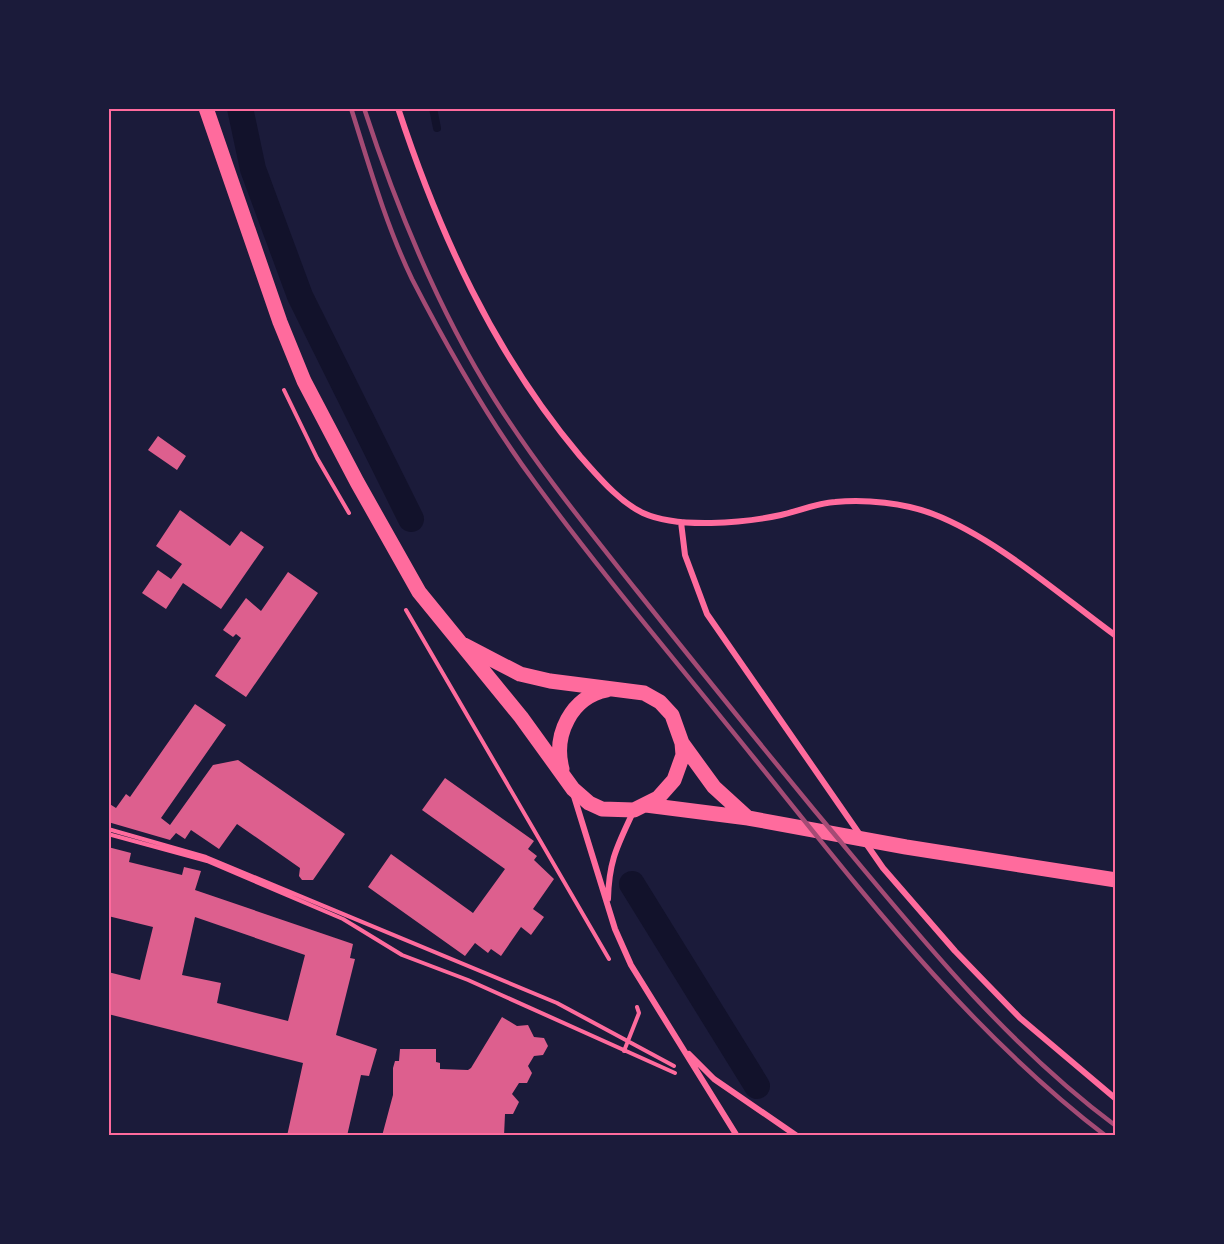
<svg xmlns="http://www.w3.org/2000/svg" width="1224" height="1244" font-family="Quicksand,sans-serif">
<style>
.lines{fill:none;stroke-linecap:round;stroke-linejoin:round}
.stream{stroke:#12122b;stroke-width:8}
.canal{stroke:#12122b;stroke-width:26}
.building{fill:#dd5f8e;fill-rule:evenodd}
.path{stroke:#ff6b9d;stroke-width:4}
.minor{stroke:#ff6b9d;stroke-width:6}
.primary{stroke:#ff6b9d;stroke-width:15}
.rail{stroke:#a44b75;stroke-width:4.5}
.neatline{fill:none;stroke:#ff6b9d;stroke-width:2}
</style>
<rect width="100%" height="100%" fill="#1b1b3a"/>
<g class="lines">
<!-- stream -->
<path class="stream" d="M433,108L437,128"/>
<!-- canal -->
<path class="canal" d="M240,108L253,169L300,296L411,519
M632,884L757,1086"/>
</g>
<!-- building -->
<path class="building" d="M158,436L186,456L177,470L148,450Z
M180,510L230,546L241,531L264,547L221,609L183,583L166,609L142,593L158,570L171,579L182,564L156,546Z
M288,572L318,593L246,697L215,676L241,638L236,634L233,637L223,630L246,598L261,611Z
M195,704L226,725L161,818L170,825L213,765L238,760L345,834L313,880H302L299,876L300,868L237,824L219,849L191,830L185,839L176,833L170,840L108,822V803L116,808L126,794L130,797Z
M445,778L534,841L528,849L537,856L534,860L554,879L533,909L544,917L531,935L521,927L501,956L491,949L488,953L475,943L465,956L368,887L391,854L473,913L505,869L422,810Z
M108,847L131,853L129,862L182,875L184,867L201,871L195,890L353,944L350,958L355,959L336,1035L377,1049L369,1076L361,1075L347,1136H287L303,1063L108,1014V972L140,980L153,927L108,916ZM195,917L305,955L288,1021L217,1003L221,983L182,975Z
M502,1017L517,1026L528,1025L534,1037L544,1038L548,1046L543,1055L534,1056L528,1066L532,1073L527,1083H519L512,1094L519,1102L513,1114H505L504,1136H382L393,1095V1068L395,1061H399L400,1049H436V1062L440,1063V1069L468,1070L471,1068Z"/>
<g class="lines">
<!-- path -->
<path class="path" d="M284,390L317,458L349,513
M406,610L609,959
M108,829L206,857L557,1003L674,1066
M108,834L207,861L343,919L402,955L468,980L675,1073
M624,1051L639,1013L637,1007"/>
<!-- minor -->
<path class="minor" d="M398,108C439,233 494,354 580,456C598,476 618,501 643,513C678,529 744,523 781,515C799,511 817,503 835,502C866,499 904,503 933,514C996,538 1061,596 1116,636
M681,522L685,555L707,614L883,868L955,951L1020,1018L1116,1099
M573,793L615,929L631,965L737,1136
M608,899C609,859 618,845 634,810
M689,1054L714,1079L797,1136"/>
<!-- primary -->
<path class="primary" d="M206,108L280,322L304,381L357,482L419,592L521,717L573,789L589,803L602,809L634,810L658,798L674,780L683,755L682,743L672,715L660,702L644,693L550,681L520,674L464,645
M682,743L714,787L748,818
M562,769C553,735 571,697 607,690
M646,805L748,818L906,847L1116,880"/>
<!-- rail -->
<path class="rail" d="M351,108C369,165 386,225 412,279C448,349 489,421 536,484C605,578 681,667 754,758C862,892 968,1031 1106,1136
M364,108C397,209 438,310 495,400C538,468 588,529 637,591C696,665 755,738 815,811C908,922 999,1039 1116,1126"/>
</g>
<!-- border -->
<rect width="1224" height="1244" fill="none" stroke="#1b1b3a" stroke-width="219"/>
<rect x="110" y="110" width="1004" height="1024" class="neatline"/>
</svg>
